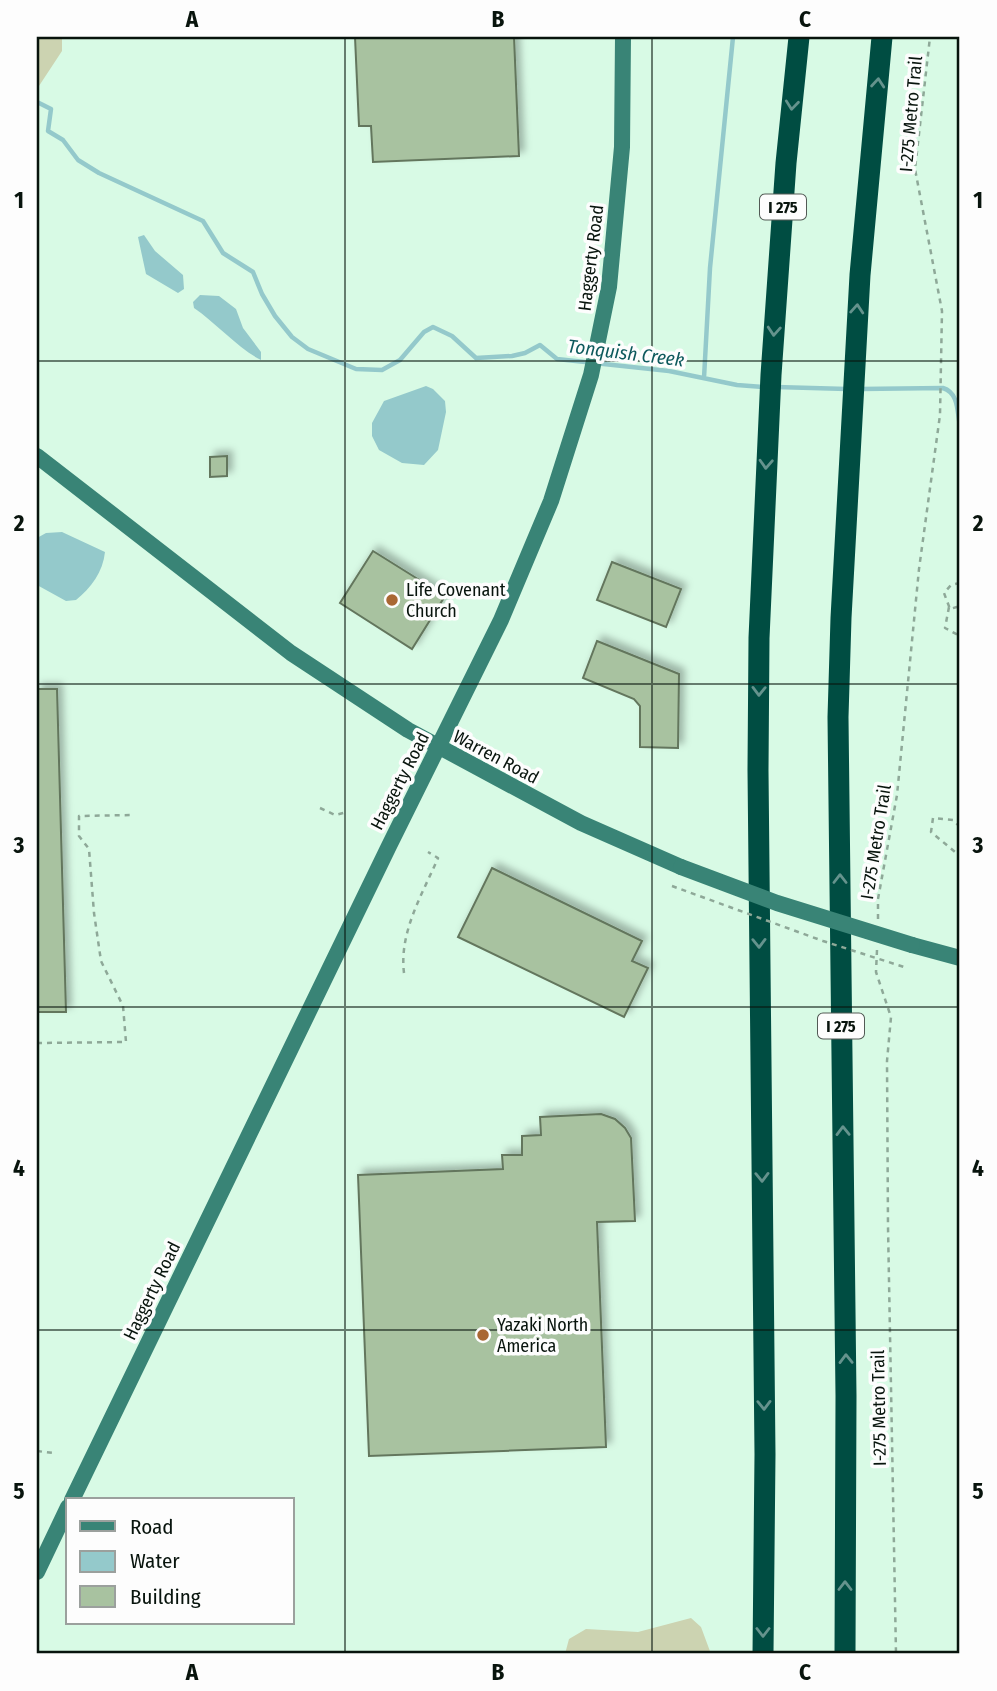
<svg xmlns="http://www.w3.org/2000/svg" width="997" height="1691" font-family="'Fira Sans Condensed',sans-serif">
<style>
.green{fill:#ccd3b1}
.water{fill:#94c9cb}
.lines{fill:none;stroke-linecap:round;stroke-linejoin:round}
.stream{stroke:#94c9cb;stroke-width:4.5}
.building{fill:#a8c2a0;stroke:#63765d;stroke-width:2;filter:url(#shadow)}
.path{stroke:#8ea898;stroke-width:2.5;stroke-dasharray:5 5;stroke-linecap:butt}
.secondary{stroke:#398476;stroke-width:16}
.highway{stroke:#004d42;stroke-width:21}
.path-bridge{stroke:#8ea898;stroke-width:2.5;stroke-dasharray:5 5;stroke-linecap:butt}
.secondary-bridge{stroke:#398476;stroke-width:16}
.oneway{stroke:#65938d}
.grid{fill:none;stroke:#08140d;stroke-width:2;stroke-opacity:0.55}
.poi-dot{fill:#a96733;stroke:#fdfdfd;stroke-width:2.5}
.labels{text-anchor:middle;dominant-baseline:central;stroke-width:7;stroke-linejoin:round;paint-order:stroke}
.shield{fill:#fdfdfd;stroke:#525a55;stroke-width:2}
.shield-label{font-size:16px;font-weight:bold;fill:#08140d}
.street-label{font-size:18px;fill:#08140d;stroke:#fdfdfd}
.poi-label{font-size:18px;fill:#08140d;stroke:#fdfdfd;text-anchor:start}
.water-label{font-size:19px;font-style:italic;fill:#0d595c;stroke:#fdfdfd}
.neatline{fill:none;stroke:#08140d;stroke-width:2.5}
.grid-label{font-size:23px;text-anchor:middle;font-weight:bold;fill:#08140d}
</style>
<defs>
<filter id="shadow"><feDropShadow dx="5" dy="-5" stdDeviation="3.5" flood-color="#0004"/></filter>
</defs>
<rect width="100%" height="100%" fill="#d8fae5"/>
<!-- green -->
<path class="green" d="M37,37H62V51L37,89Z
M691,1618L701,1627L711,1654H565L569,1639L586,1629L638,1632Z"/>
<!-- water -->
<path class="water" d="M144,235L155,251L183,275L184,289L178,293L146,274L138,237Z
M200,295L219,296L236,309L243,328L261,352V360C240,350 216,323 194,308L193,302Z
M426,386L433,389L445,401L446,412L438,450L424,465L402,463L379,450L372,436V423L384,401Z
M62,532L105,552C103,572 91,588 76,600L66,601L37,585V538L46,533Z"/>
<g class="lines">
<!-- stream -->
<path class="stream" d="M37,102L51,109L48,131L63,140L78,160L99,173L203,221L223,253L253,272L262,294L275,316L292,337L308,349L356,369L382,370L400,360L424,332L433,327L452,336L476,358L512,356L525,353L540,345L557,359L669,371L737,385L763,387
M704,378L710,268L733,37
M776,387L847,389
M860,389L943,388C959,393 957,412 960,426"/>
</g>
<!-- building -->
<path class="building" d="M355,37H514L519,156L373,162L371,126H359Z
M227,456V476L210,477V457Z
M373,551L445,596L412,649L340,603Z
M612,562L681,589L666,627L597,600Z
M597,641L679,674L678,748L640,747V706L634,699L583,678Z
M37,689H57L66,1012H37Z
M492,868L642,941L632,961L648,968L624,1017L458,937Z
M601,1114L615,1119L625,1128L631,1138L635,1221L597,1222L606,1447L369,1456L358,1175L503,1169L502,1155H522V1136L541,1135L540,1117Z"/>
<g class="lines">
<!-- path -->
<path class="path" d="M960,583L951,585L944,593L950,609L960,606
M949,607L945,628L960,636
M320,808L335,815L347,812
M960,827L953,820L933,818L931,832L960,856
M878,919V899L897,795L919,569L940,415L942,311L915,169L930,37
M877,950L876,972L891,1017L887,1061L888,1227L896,1654
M404,973C399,932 422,895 438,858L428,852
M37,1043L126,1042L123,1006L101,961L94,913L89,849L79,836V816L132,815
M37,1451L53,1453"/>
<!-- secondary -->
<path class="secondary" d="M37,456L291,653L408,730L581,823L681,867
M912,945L960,958
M72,1500L389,846L501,620L551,501L591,375L609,287L622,147L623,37
M37,1572L68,1507"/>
<!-- highway -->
<path class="highway" d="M763,1654L765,1454L758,770L759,638L771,375L786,163L799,37
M845,1654L846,1396L838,717L841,618L860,275L882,37"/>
<!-- path-bridge -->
<path class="path-bridge" d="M672,886L823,941L904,967"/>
<!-- secondary-bridge -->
<path class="secondary-bridge" d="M681,867L777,903L912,945"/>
</g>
<!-- one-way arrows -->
<defs><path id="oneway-chevron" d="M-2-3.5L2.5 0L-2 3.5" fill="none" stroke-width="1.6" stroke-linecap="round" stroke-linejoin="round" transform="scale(1.75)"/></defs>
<g class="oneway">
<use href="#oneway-chevron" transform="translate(878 83) rotate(-85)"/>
<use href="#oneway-chevron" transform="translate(792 105) rotate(96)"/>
<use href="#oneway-chevron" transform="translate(857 309) rotate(-86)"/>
<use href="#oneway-chevron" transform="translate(774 331) rotate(94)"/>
<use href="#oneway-chevron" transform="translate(766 464) rotate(93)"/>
<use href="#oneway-chevron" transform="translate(759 691) rotate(91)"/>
<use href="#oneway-chevron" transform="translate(840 879) rotate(-90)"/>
<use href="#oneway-chevron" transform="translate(759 943) rotate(89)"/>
<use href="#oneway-chevron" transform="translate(843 1131) rotate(-91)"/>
<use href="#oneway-chevron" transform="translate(762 1177) rotate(89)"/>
<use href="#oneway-chevron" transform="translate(846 1359) rotate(-91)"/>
<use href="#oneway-chevron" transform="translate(764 1405) rotate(89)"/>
<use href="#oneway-chevron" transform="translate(845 1586) rotate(-90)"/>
<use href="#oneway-chevron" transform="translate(763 1632) rotate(90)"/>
</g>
<!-- grid -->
<path class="grid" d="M345,37V1654M652,37V1654M37,361H960M37,684H960M37,1007H960M37,1330H960"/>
<!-- markers -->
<g class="poi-dot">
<circle cx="392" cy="600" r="7"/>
<circle cx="483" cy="1335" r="7"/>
</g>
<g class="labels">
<!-- shield labels -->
<g class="shield">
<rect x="760" y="194.5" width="46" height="25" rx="5"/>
<rect x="818" y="1013.5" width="46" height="25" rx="5"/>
</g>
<g class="shield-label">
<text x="783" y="207">I 275</text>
<text x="841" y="1026">I 275</text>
</g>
<!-- street labels -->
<g class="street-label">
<text transform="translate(911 114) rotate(-85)">I-275 Metro Trail</text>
<text transform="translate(591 258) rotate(-83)">Haggerty Road</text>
<text transform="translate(496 757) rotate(28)">Warren Road</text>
<text transform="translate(400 781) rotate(-63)">Haggerty Road</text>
<text transform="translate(876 842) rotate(-81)">I-275 Metro Trail</text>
<text transform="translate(152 1291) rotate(-64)">Haggerty Road</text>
<text transform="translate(879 1408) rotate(-91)">I-275 Metro Trail</text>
</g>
<!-- poi labels -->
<g class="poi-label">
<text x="406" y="590">Life Covenant<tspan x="406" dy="21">Church</tspan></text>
<text x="497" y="1325">Yazaki North<tspan x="497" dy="21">America</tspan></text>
</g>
<!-- water labels -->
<g class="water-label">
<text transform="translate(626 353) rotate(7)">Tonquish Creek</text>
</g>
</g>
<!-- border -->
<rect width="997" height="1691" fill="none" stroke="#fdfdfd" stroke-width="77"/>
<!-- legend -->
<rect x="66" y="1498" width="228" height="126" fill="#fdfdfd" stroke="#9ba09d" stroke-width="2"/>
<rect x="80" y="1521" width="35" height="10" fill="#398476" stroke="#9ba09d" stroke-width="2"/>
<text x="130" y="1534" font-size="21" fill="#08140d">Road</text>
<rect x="80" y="1551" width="35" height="21" fill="#94c9cb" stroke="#9ba09d" stroke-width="2"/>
<text x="130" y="1568" font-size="21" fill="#08140d">Water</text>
<rect x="80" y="1586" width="35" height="21" fill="#a8c2a0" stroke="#9ba09d" stroke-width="2"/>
<text x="130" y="1604" font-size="21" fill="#08140d">Building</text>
<rect x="38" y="38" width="920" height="1614" class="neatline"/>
<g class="grid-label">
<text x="192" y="27">A</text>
<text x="498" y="27">B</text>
<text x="805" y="27">C</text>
<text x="19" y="208">1</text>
<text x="978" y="208">1</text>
<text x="19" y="531">2</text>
<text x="978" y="531">2</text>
<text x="19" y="853">3</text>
<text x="978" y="853">3</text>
<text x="19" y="1176">4</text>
<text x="978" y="1176">4</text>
<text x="19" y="1499">5</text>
<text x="978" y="1499">5</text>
<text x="192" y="1680">A</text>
<text x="498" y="1680">B</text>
<text x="805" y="1680">C</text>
</g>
</svg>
